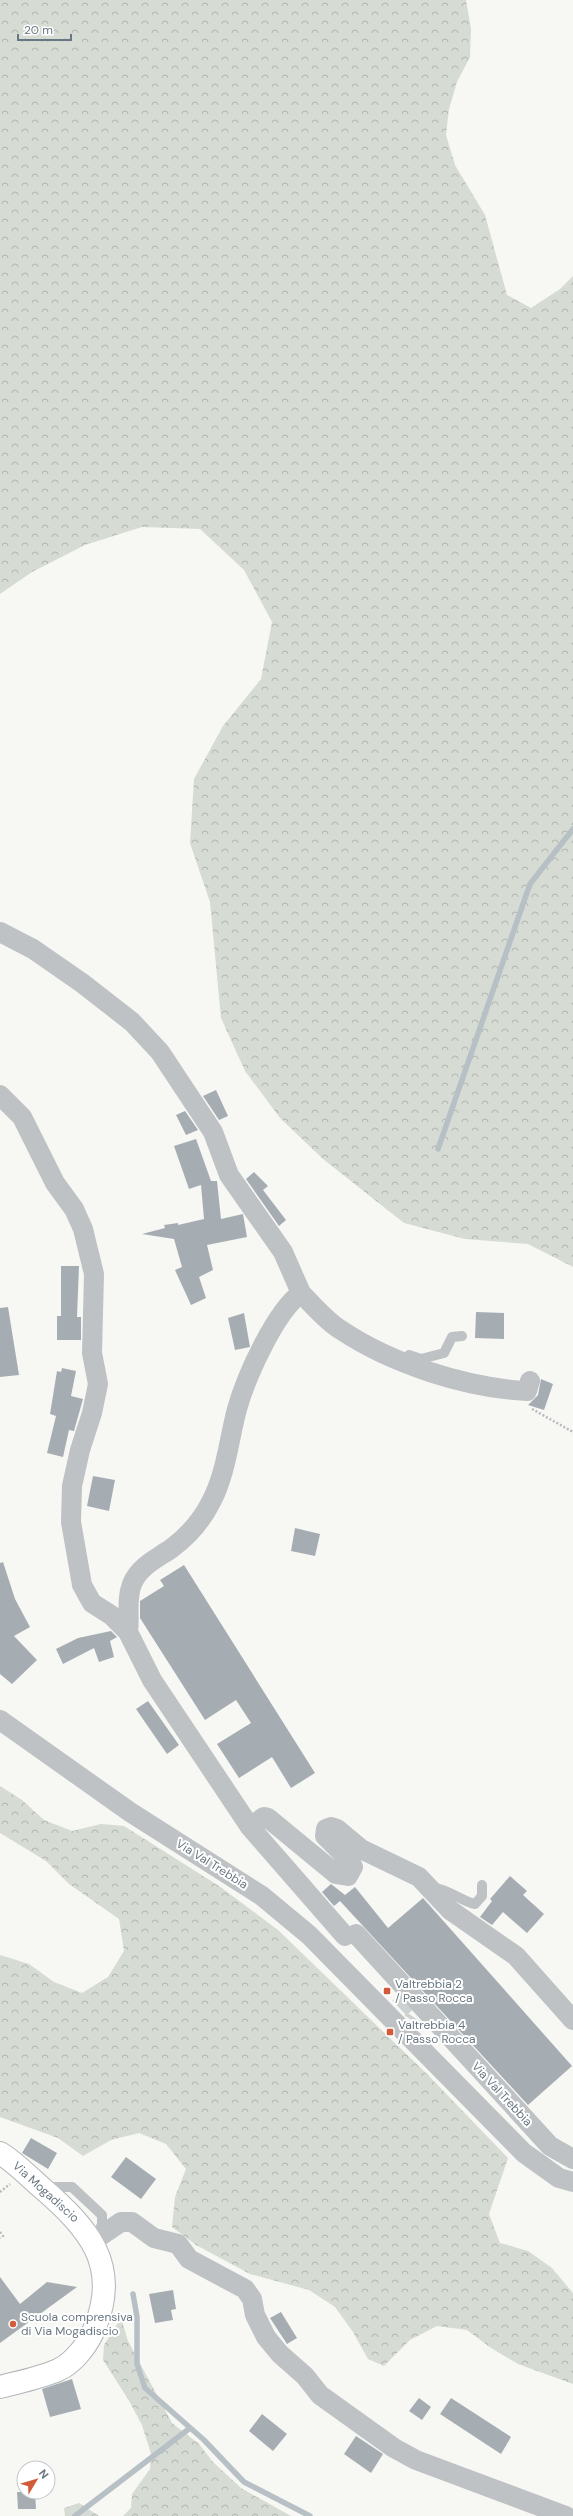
<svg xmlns="http://www.w3.org/2000/svg" width="573" height="2516" font-family="'DM Sans',sans-serif">
<style>
.forest{fill:url(#forest-crowns)}
.lines{fill:none;stroke-linecap:round;stroke-linejoin:round}
.stream{stroke:#b7c1c5;stroke-width:5.5}
.building{fill:#a6adb2}
.street-tunnel{stroke:#ccd1d2;stroke-width:20;stroke-dasharray:20 10;stroke-linecap:butt}
.secondary-casing{stroke:#b1b6ba;stroke-width:24}
.path{stroke:#b8bbbd;stroke-width:2.5;stroke-dasharray:2 2;stroke-linecap:butt}
.lane{stroke:#bec2c5;stroke-width:10}
.street{stroke:#bec2c5;stroke-width:20}
.secondary{stroke:#fff;stroke-width:22}
.poi-dot{fill:#d25c39;stroke:#fff;stroke-width:1.5}
.labels{text-anchor:middle;dominant-baseline:central;stroke-width:4;stroke-linejoin:round;paint-order:stroke}
.street-label{font-size:12px;fill:#697782;stroke:#fff}
.poi-label{font-size:12px;fill:#697782;stroke:#fff;text-anchor:start}
</style>
<defs>
<pattern id="forest-crowns" width="20" height="18" patternUnits="userSpaceOnUse"><rect width="20" height="18" fill="#d6dbd4"/><path d="M2 6a3 3 0 1 1 6 0M12 15a3 3 0 1 1 6 0" fill="none" stroke="#b2b6b1"/></pattern>
</defs>
<rect width="100%" height="100%" fill="#f7f7f4"/>
<!-- forest -->
<path class="forest" d="M0,0H466L471,29L470,57L457,82L449,109L446,135L455,165L485,215L507,295L531,308L560,289L573,276V1267L528,1244L465,1239L404,1223L323,1159L280,1118L245,1071L221,1018L210,902L190,843L194,779L223,726L261,679L272,622L244,570L200,529L142,527L85,545L32,572L0,594Z
M0,1786L22,1800L44,1820L72,1831L101,1824L124,1826L219,1886L278,1930L428,2075L508,2158L489,2214L500,2243L528,2251L552,2268L573,2293V2384L518,2364L491,2348L467,2330L437,2326L410,2340L384,2366L368,2359L353,2332L335,2307L309,2290L250,2274L196,2245L172,2227L175,2197L186,2169L166,2144L139,2133L111,2140L83,2156L58,2138L0,2117V1955L29,1964L54,1982L82,1993L108,1977L124,1951L119,1919L69,1884L46,1861L0,1833Z
M121,2318L128,2341L172,2423L199,2444L213,2462L241,2488L291,2516H123L131,2508L132,2494L150,2469L151,2454L142,2425L128,2399L103,2360L104,2345Z
M79,2503L99,2516H65L64,2508Z"/>
<g class="lines">
<!-- stream -->
<path class="stream" d="M438,1149L530,884L573,829
M133,2294L137,2317V2364L145,2388L204,2440L244,2482L310,2516
M75,2516L190,2428"/>
</g>
<!-- building -->
<path class="building" d="M216,1090L228,1116L219,1120L203,1096Z
M185,1111L198,1130L186,1135L176,1115Z
M196,1139L211,1181H217L221,1219L243,1214L247,1237L207,1245L213,1270L199,1277L206,1298L191,1305L175,1270L182,1267L174,1239L142,1234L165,1228L164,1225L178,1223V1225L204,1219L201,1185L189,1189L174,1146Z
M254,1172L268,1186L263,1190L286,1220L279,1226L246,1179Z
M61,1266H79L77,1317H81V1340H57V1316H61Z
M8,1307L19,1375L0,1377V1308Z
M476,1312L504,1313V1339L475,1338Z
M244,1313L250,1347L235,1350L228,1318Z
M62,1368L76,1371L71,1396L83,1399L74,1431L69,1430L63,1457L47,1453L56,1416L50,1414L57,1371L61,1372Z
M541,1379L553,1384L544,1410L528,1405L538,1395Z
M93,1476L115,1480L109,1511L87,1506Z
M295,1528L320,1534L315,1556L291,1551Z
M3,1562L15,1599L30,1627L14,1636L37,1660L12,1684L0,1674V1563Z
M184,1565L315,1773L291,1788L272,1757L239,1778L217,1744L251,1723L236,1700L205,1720L140,1618V1601L164,1586L160,1580Z
M111,1631L117,1637L110,1641L114,1657L99,1662L94,1648L63,1664L56,1649L78,1638Z
M148,1701L179,1745L167,1754L136,1709Z
M510,1876L527,1891L523,1895L544,1914L527,1933L503,1912L492,1925L480,1917L492,1901L490,1899Z
M331,1884L345,1895L355,1887L388,1928L423,1898L572,2066L528,2105L340,1901L334,1906L322,1892Z
M31,2138L57,2153L48,2169L22,2153Z
M126,2157L156,2179L141,2199L111,2177Z
M0,2277L20,2304L47,2282L77,2287L0,2343Z
M173,2290L176,2309L171,2310L173,2320L155,2323L149,2294Z
M281,2312L297,2338L287,2344L270,2318Z
M72,2379L81,2409L50,2417L42,2389Z
M419,2398L431,2407L422,2420L409,2411Z
M451,2398L511,2437L501,2454L440,2414Z
M262,2414L287,2434L273,2451L249,2431Z
M356,2436L383,2454L371,2473L344,2454Z
M17,2492H35L36,2509H18Z"/>
<g class="lines">
<!-- street-tunnel -->
<path class="street-tunnel" d="M400,1994L415,2010V2018L413,2021"/>
<defs>
<path id="secondary" d="M0,2153C15,2162 28,2176 42,2188C87,2227 121,2264 95,2327C89,2343 74,2363 58,2370C40,2378 19,2382 0,2387"/>
</defs>
<!-- secondary casing -->
<use href="#secondary" class="secondary-casing"/>
<!-- path -->
<path class="path" d="M532,1409L573,1432
M0,2192L10,2184
M0,2232L3,2236L0,2238"/>
<!-- lane -->
<path class="lane" d="M409,1355L421,1359L444,1353L452,1337L462,1336
M434,1888C448,1889 461,1901 475,1904L482,1896V1885
M47,2192L55,2187H72L102,2215V2225L97,2234"/>
<!-- street -->
<path class="street" d="M0,932L33,949L82,983L132,1022L160,1052L213,1132L229,1175L283,1252L301,1293C275,1312 246,1377 237,1409C229,1439 226,1474 211,1502C202,1520 188,1536 172,1548C158,1558 139,1566 132,1584C126,1599 130,1616 128,1632
M0,1095L22,1117L55,1183L74,1209L83,1229L94,1274L92,1353L98,1384L92,1413L80,1450L72,1486L71,1522L82,1585L92,1603L111,1615L128,1632L152,1680L250,1827L345,1936
M301,1293C313,1305 326,1321 341,1330C392,1364 466,1388 527,1391L530,1381
M0,1720L130,1812L262,1896L309,1935L524,2153L559,2178L573,2182
M250,1827L264,1817L268,1818L336,1874L348,1876L353,1867L350,1861L325,1836L326,1829L331,1827L337,1829L361,1849L419,1877L450,1910L516,1956L573,2020
M356,1934L550,2146L573,2159
M93,2241L121,2222H132L154,2238L178,2244L189,2259L245,2289L252,2299L255,2315L266,2337L280,2354L305,2376L320,2395L394,2448L416,2460L566,2516"/>
<!-- secondary -->
<use href="#secondary" class="secondary"/>
</g>
<!-- markers -->
<g class="poi-dot">
<rect x="383" y="1987" width="8" height="8" rx="2"/>
<rect x="386" y="2028" width="8" height="8" rx="2"/>
<circle cx="13" cy="2324" r="4"/>
</g>
<g class="labels">
<!-- street labels -->
<g class="street-label">
<text transform="translate(212 1864) rotate(32)">Via Val Trebbia</text>
<text transform="translate(502 2094) rotate(47)">Via Val Trebbia</text>
<text transform="translate(46 2192) rotate(42)">Via Mogadiscio</text>
</g>
<!-- poi labels -->
<g class="poi-label">
<text x="395" y="1984">Valtrebbia 2<tspan x="395" dy="14">/ Passo Rocca</tspan></text>
<text x="398" y="2025">Valtrebbia 4<tspan x="398" dy="14">/ Passo Rocca</tspan></text>
<text x="21" y="2317">Scuola comprensiva<tspan x="21" dy="14">di Via Mogadiscio</tspan></text>
</g>
</g>
<!-- north arrow -->
<g transform="translate(36 2480) rotate(52)"><circle r="19" fill="#ffffff" stroke="#c3c9cd"/>
<path d="M0-3L7 15L0 10L-7 15Z" fill="#d25c39"/>
<text y="-6" font-size="11" font-weight="bold" text-anchor="middle" fill="#697782">N</text>
</g>
<!-- scale -->
<path d="M18 34v6h53v-6" fill="none" stroke="#697782" stroke-width="2"/>
<text x="24" y="34" font-size="12" fill="#697782" stroke="#ffffff" stroke-width="3" paint-order="stroke">20 m</text>
</svg>
